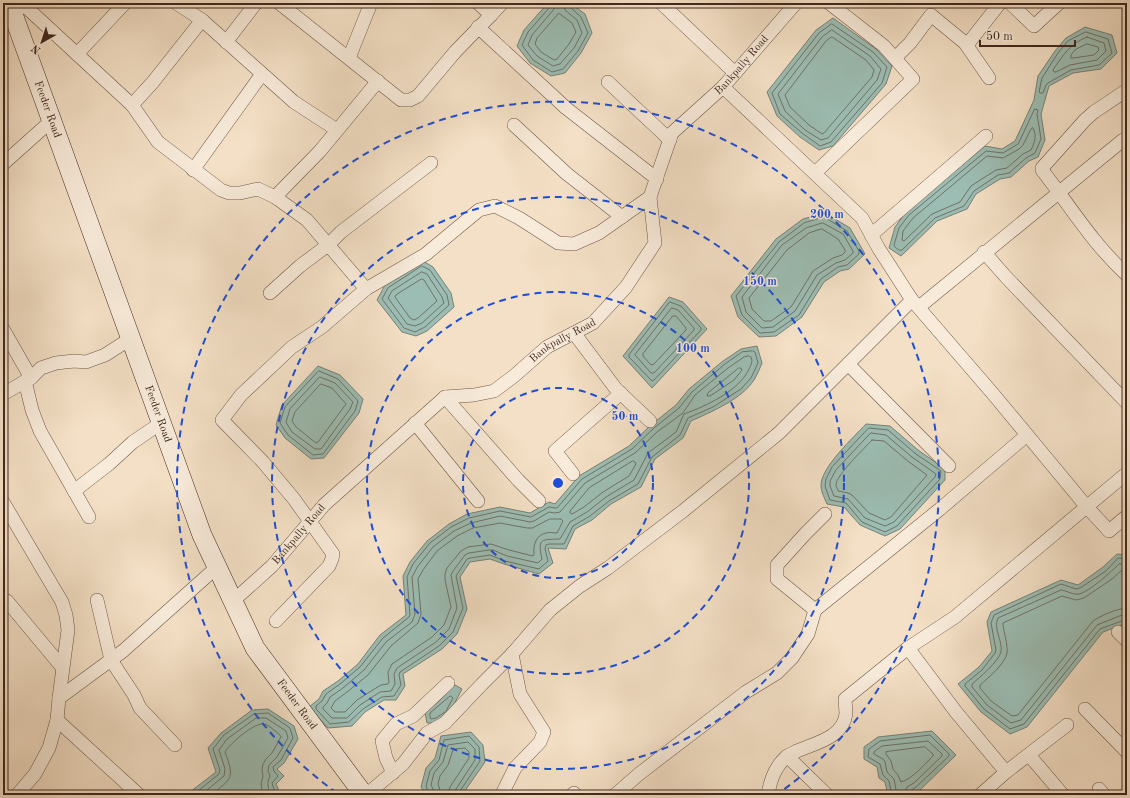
<svg xmlns="http://www.w3.org/2000/svg" width="1130" height="798" font-family="'Old Standard TT',serif">
<style>
.water{fill:#9cbdb3;stroke:#788177}
.lines{fill:none;stroke-linecap:round;stroke-linejoin:round}
.shore{stroke:#6f7268;stroke-width:1}
.street-casing{stroke:#6e5647;stroke-width:14}
.secondary-casing{stroke:#42281d;stroke-width:20}
.street{stroke:#f8ebda;stroke-width:13}
.secondary{stroke:#f8ebda;stroke-width:19}
.ring{fill:none;stroke:#1d4ed8;stroke-width:2;stroke-dasharray:7 5}
.labels{text-anchor:middle;dominant-baseline:central;stroke-width:3;stroke-linejoin:round;paint-order:stroke}
.street-label{font-size:11px;fill:#42281d;stroke:#f8ebda}
.centre{fill:#1d4ed8;stroke:#f8ebda;stroke-width:2}
.ring-label{font-size:12px;text-anchor:middle;font-weight:bold;fill:#1d4ed8;stroke:#f8ebda;stroke-width:3;stroke-linejoin:round;paint-order:stroke}
</style>
<rect width="100%" height="100%" fill="#f4e0c6"/>
<filter id="stains"><feTurbulence type="fractalNoise" baseFrequency=".005" numOctaves="4"/><feColorMatrix values="0 0 0 0 .2 0 0 0 0 .09 0 0 0 0 .02 0 0 0 .5 -.17"/></filter>
<radialGradient id="worn" r=".72"><stop offset=".6" stop-color="#630" stop-opacity="0"/><stop offset="1" stop-color="#630" stop-opacity=".3"/></radialGradient>
<!-- water -->
<path class="water" d="M548,3H570L585,14L592,33L581,53L565,73L551,76L530,63L517,46L524,30Z
M833,18L876,49L892,66L886,84L833,146L819,150L800,137L777,116L767,92L816,30Z
M1085,27L1112,35L1117,53L1101,69L1073,73L1049,86L1041,114L1045,140L1038,157L1029,161L1011,177L1000,179L976,194L967,209L937,221L901,256L889,248L895,227L906,212L985,146L1002,149L1015,141L1034,100L1038,76L1055,51L1066,38Z
M825,213L850,228L865,254L849,269L840,271L824,282L802,317L776,336L759,337L738,317L731,296L776,239L803,219Z
M423,261L433,267L451,293L454,307L427,331L416,336L402,332L377,300L385,285Z
M669,297L683,302L707,329L652,388L623,356Z
M757,346L762,363C760,368 757,375 754,380C742,399 711,412 691,421L683,438L655,459L641,487L611,504L592,520L575,529L566,549L548,548L553,563L539,574L504,564L490,559L470,562L460,577L467,609L457,634L442,649L403,674L405,686L396,700H384L365,712L352,726L328,728L309,707L319,699L323,691L338,681L358,664L380,635L406,615L403,576L410,562L427,541L449,524L467,514L500,507L530,513L549,502L555,504L579,476L629,446L651,425L676,405L689,389L723,361L741,349Z
M318,366L340,375L363,399L359,413L324,458L311,459L285,438L276,425L282,405Z
M866,424L890,426L918,450L945,469V480L900,529L885,536L860,525L844,507L827,504C825,499 821,492 821,486C820,468 854,437 866,424Z
M1117,554L1127,555V623L1103,632L1027,727L1010,734L981,712L958,684L979,667L992,651L987,622L991,612L1061,580L1078,585L1103,567Z
M455,685L462,689L449,714L438,723H427L425,712L437,703Z
M268,709L294,726L298,739L284,763L277,769L284,776L276,784L278,788V795H186L216,772L208,748L221,733L252,710Z
M932,731L956,755L919,791L910,795H888L885,782L879,778L877,767L864,759V747L878,737Z
M471,732L483,745L485,762L462,795H426L421,787L426,768L435,758L441,736Z"/>
<g class="lines">
<!-- shore -->
<path class="shore" d="M551,3L550,7L528,32L522,45L533,60L552,72L563,69L578,51L588,33L581,17L570,7L568,3
M556,3L554,9L532,35L528,45L537,56L553,66L560,64L574,48L582,33L577,20L565,10L563,3
M560,14L572,23L576,32L569,44L557,59L554,60L541,52L535,44L537,38L558,14Z
M832,24L873,52L887,67L882,83L831,142L820,146L802,133L780,114L772,93L819,33Z
M832,30L870,56L881,69L877,80L828,138L821,140L805,130L785,111L778,94L822,37Z
M1086,32L1108,39L1112,53L1099,65L1071,70L1048,83L1046,85L1043,93H1040L1039,92L1042,78L1058,53L1068,41Z
M832,37L866,60L874,70L872,77L824,133L822,134L809,125L790,107L785,95L826,41Z
M1087,37L1104,43L1106,51L1097,60L1070,65L1056,72H1054L1053,70C1062,56 1071,43 1087,37Z
M1087,44L1098,47L1099,50L1094,55L1073,58H1071V55L1075,50Z
M1035,109L1038,110L1037,114L1041,139L1035,153L1026,158L1009,173L998,175L974,191L964,206L935,218L902,250C899,251 895,248 894,245L899,228L909,215L986,151L1003,153L1018,144Z
M1033,128C1037,135 1035,142 1031,150L1023,154L1007,168L996,170L971,186L960,202L932,214L904,241L902,240L903,231L913,218L987,156L1003,158L1019,149L1023,145L1031,129Z
M824,217L847,231L859,251V254L847,265L838,267L821,279L799,315L774,332L760,333L742,315L736,296L779,242L804,223Z
M823,223L843,234L853,251V253L845,260L836,263L817,275L795,311L773,327L762,328L746,312L742,297L782,245L806,228Z
M822,229L838,239L845,250V252L842,255L833,258L813,271L791,307L771,321H764L752,309L749,298L787,250L809,233Z
M422,266L430,270L447,295L449,305L425,327L415,332L404,328L382,299L388,288Z
M422,272L427,274L442,297L444,303L422,323L415,326L407,324L388,298L392,291Z
M422,279L424,280L437,301L418,318L414,320L410,318L395,297L396,295Z
M670,302L681,306L701,328V330L654,380L652,381L629,357V355Z
M672,308L678,310L694,328V330L654,373H651L636,356L635,355Z
M673,316H676L686,328V330L654,364L651,365L643,356V354Z
M753,351L755,352L758,363L751,378L741,389L713,407L688,418L680,435L652,457L638,484L609,501L590,516L573,526L564,544H549L546,545L545,549L548,561L539,569L505,561L490,555L470,558L467,559L456,576L463,608L453,632L439,646L400,672L399,675L401,685L394,696L382,697L363,709L349,722L330,724L316,709V706L322,701L326,694L340,684L360,667L383,638L409,617L410,615L407,577L413,564L430,543L451,527L469,518L500,511L531,517L549,507L555,508H557L582,479L632,449L654,428L679,408L692,392L725,364L742,352Z
M749,356L751,357C753,362 751,365 749,369C739,391 706,406 684,414L676,432L648,453L634,480L606,497L587,512L570,522L560,539C542,540 537,537 542,559L538,563L507,556L493,550H489L469,553L465,555L453,571L451,575L457,608L449,629L436,642L397,668L394,674L395,684L391,691L380,692L360,705L347,718H332L323,709V707L327,703L330,697L343,688L364,670L386,642L412,622L415,614L412,577L418,566L433,547L454,531L471,523L500,516L530,522L534,521L549,512L555,513L560,512L585,483L635,453L657,432L683,413L695,395L728,368L744,357Z
M739,368H741L742,370L734,380L710,396H707L708,393Z
M319,371L338,379L358,401L355,411L323,454L313,455L288,435L280,423L285,407Z
M320,377L335,383L353,402L350,409L321,449H315L292,432L286,422L290,409Z
M321,384L332,388L346,404L318,442L316,443L296,427L292,421L295,412Z
M869,428L888,430L916,454L941,471L940,479L897,526L885,532L862,522L846,503L830,500L825,486L826,479L832,467Z
M871,433L886,435L912,457L936,474L935,477L894,522L885,526L865,518L848,499L834,496L830,486V481L836,470Z
M872,440L884,441L909,462L927,475L891,517L885,520L869,513L852,495L848,493L838,491C838,489 836,487 836,485C836,475 865,448 872,440Z
M633,461L635,462L636,464L629,476L603,492L584,507L572,514L570,513V511L589,488Z
M550,519H561L563,521L557,533C553,533 550,532 546,533C536,535 533,545 534,554L533,556L509,550L491,544L468,547L461,551L447,568L445,574V580L451,607L444,625L432,637L392,664L388,672L389,682L388,684L381,685L376,688L357,700L345,712H335L331,708L335,701L347,692L368,675L391,646L418,623L421,614L418,579L423,570L437,551L457,536L473,528L500,523L527,528H532Z
M1127,559L1118,558L1106,571L1080,588L1076,589L1061,584L994,615L991,623L996,650L995,653L982,670L965,684V686L984,709L1010,729L1024,724L1100,629L1127,619
M1127,564H1119C1112,571 1089,592 1079,594C1074,595 1067,591 1061,590L998,618C993,629 1003,641 1001,652C999,661 979,678 972,684V687L987,705L1011,723L1021,720L1097,625L1122,615L1127,614
M1127,570H1122L1112,579L1084,598L1076,600L1062,596L1003,623V625C1004,633 1008,645 1007,653C1005,664 988,678 980,685V688L991,701L1012,716L1018,715L1093,621C1100,616 1118,608 1127,608
M445,712L436,718L431,719L430,717V713L450,696H451L453,698L446,711
M925,747L933,754V756C925,764 912,779 901,782L898,775L893,769L891,761L886,754V752Z
M193,795L219,774L220,770L213,749L224,735L254,714L268,713L290,728L293,738L281,760L273,767L274,771L278,776L272,783L274,789V795
M201,795L224,776L225,769L219,750L227,739L256,718H266L286,731L288,738L277,757L269,765L268,771L270,776C266,784 269,786 269,795
M211,795C232,778 235,779 225,752C229,744 256,721 265,724C270,726 276,732 280,735L281,737L272,753L266,759L263,764L262,770L263,776L261,784L263,795
M429,795L426,786L430,771L439,760L444,740L469,736L479,747L480,761L460,791L459,795
M434,795V791L431,785L434,773L443,762L448,745L468,742L475,749V760L456,789L454,795
M440,795V790L438,784L440,776L448,765L453,750L454,749L465,748L469,752V758L450,787L448,795
M892,795L889,781L883,775L880,764L868,757L869,749L880,741L930,735L949,754V756L916,787L910,791L909,795
M897,795L894,779L887,772L885,762L883,759L874,754V752L882,746L928,741L942,754V756L914,783L907,787L905,791L904,795"/>
<defs>
<g id="street">
<path d="M176,3L202,20"/>
<path d="M279,3L401,100H410L418,96L455,52L491,15"/>
<path d="M478,3L491,15L502,3"/>
<path d="M661,3L735,73"/>
<path d="M1010,3L1034,26L1059,3"/>
<path d="M4,12L11,8L26,7L132,105L158,142L221,190L229,193H240L258,189L275,197L307,220L366,289"/>
<path d="M478,27L566,108L657,179"/>
<path d="M226,42L256,3"/>
<path d="M967,45L1000,3"/>
<path d="M77,54L125,3"/>
<path d="M349,58L371,3"/>
<path d="M895,58L910,43L931,15L965,43L989,78"/>
<path d="M608,82L670,140"/>
<path d="M723,87L862,218L879,249L912,300L994,395L1086,506L1109,531L1127,516"/>
<path d="M1127,90L1094,112L1085,120L1042,168V170C1070,206 1093,244 1127,275"/>
<path d="M132,105L153,82L202,20L294,102L337,130"/>
<path d="M514,125L567,174L622,217"/>
<path d="M3,164L51,121"/>
<path d="M193,170L262,74"/>
<path d="M815,173L913,79L884,46L829,3"/>
<path d="M275,197L320,151L378,81"/>
<path d="M871,235L986,136"/>
<path d="M984,252L1006,277L1127,403"/>
<path d="M270,293L300,266L328,245L341,232L431,163"/>
<path d="M919,307L1123,140L1127,144"/>
<path d="M3,329L31,378"/>
<path d="M574,333L616,389L650,421"/>
<path d="M848,364L949,466"/>
<path d="M25,381L32,410L40,431L89,517"/>
<path d="M3,394L31,378L41,368L56,363L74,361L86,362L105,355L130,339"/>
<path d="M445,397L518,480L539,501"/>
<path d="M415,423L478,501"/>
<path d="M573,474L555,451L621,393"/>
<path d="M74,491L109,464L133,442L161,423"/>
<path d="M3,502L62,602L66,615L68,630L59,698L57,720L49,748L35,774L17,795"/>
<path d="M825,514L805,534L777,565V579L815,610L940,509L1027,435"/>
<path d="M97,600L111,660L134,695L140,708L175,745"/>
<path d="M7,601L62,667"/>
<path id="s1" d="M233,601L272,566L324,505L445,397L474,395L494,391L514,376L547,347L593,323L626,287L655,243L650,197L672,133L723,87L796,3"/>
<path d="M276,621L329,566L332,559L333,554L294,499L263,462L222,420L241,395L292,347L322,327L366,289L426,254L479,210L495,206L519,218L558,243L574,244L599,233L650,197"/>
<path d="M1118,632L1127,641"/>
<path d="M908,648L956,712L1006,772L1067,725"/>
<path d="M59,698L123,651L217,567"/>
<path d="M1085,709L1127,752"/>
<path d="M57,720L139,795"/>
<path d="M1029,755L1063,795"/>
<path d="M787,756L827,795"/>
<path d="M393,773L386,758L382,741L396,724L413,716L448,683"/>
<path d="M1099,789L1104,795"/>
<path d="M366,795L403,764L427,733L445,723L482,684L512,654L550,610L580,586L608,568L683,511L779,433L912,300"/>
<path d="M503,795V792L515,768L540,742L544,732L520,694L512,654"/>
<path d="M572,795L574,793"/>
<path d="M615,795L639,774L746,692L777,673L792,658L808,634L815,610"/>
<path d="M768,795C770,781 776,766 786,757C789,754 794,753 797,751C815,743 843,738 846,714C846,709 845,703 845,699L908,648L955,617L1127,473"/>
<path d="M980,795L1006,772"/>
</g>
<g id="secondary">
<path id="s2" d="M9,3L202,535L255,648L364,795"/>
</g>
</defs>
<!-- street casing -->
<use href="#street" class="street-casing"/>
<!-- secondary casing -->
<use href="#secondary" class="secondary-casing"/>
<!-- street -->
<use href="#street" class="street"/>
<!-- secondary -->
<use href="#secondary" class="secondary"/>
</g>
<!-- distance rings -->
<g class="ring">
<circle cx="558" cy="483" r="95"/>
<circle cx="558" cy="483" r="191"/>
<circle cx="558" cy="483" r="286"/>
<path d="M337 793A381 381 0 1 1 779 793"/>
</g>
<g class="labels">
<!-- street labels -->
<g class="street-label">
<text stroke="none"><textPath href="#s1" startOffset="778">Bankpally Road</textPath></text>
<text stroke="none"><textPath href="#s2" startOffset="113">Feeder Road</textPath></text>
<text stroke="none"><textPath href="#s1" startOffset="430">Bankpally Road</textPath></text>
<text stroke="none"><textPath href="#s2" startOffset="437">Feeder Road</textPath></text>
<text stroke="none"><textPath href="#s1" startOffset="94">Bankpally Road</textPath></text>
<text stroke="none"><textPath href="#s2" startOffset="761">Feeder Road</textPath></text>
</g>
</g>
<circle cx="558" cy="483" r="6" class="centre"/>
<g class="ring-label">
<text x="827" y="218">200 m</text>
<text x="760" y="285">150 m</text>
<text x="693" y="352">100 m</text>
<text x="625" y="420">50 m</text>
</g>
<!-- margin -->
<rect width="1130" height="798" fill="none" stroke="#f4e0c6" stroke-width="16"/>
<rect x="4" y="4" width="1122" height="790" fill="none" stroke="#42281d" stroke-width="2"/>
<rect x="8" y="8" width="1114" height="782" fill="none" stroke="#42281d"/>
<!-- north arrow -->
<g transform="translate(42 42) rotate(219)" stroke="#f8ebda" stroke-width="3" paint-order="stroke">
<path d="M0-3L7 15L0 10L-7 15Z" fill="#42281d"/>
<text y="-6" font-size="11" font-weight="bold" text-anchor="middle" fill="#42281d">N</text>
</g>
<!-- scale -->
<path d="M980 40v6h95v-6" fill="none" stroke="#42281d" stroke-width="2"/>
<text x="986" y="40" font-size="12" fill="#42281d" stroke="#f8ebda" stroke-width="3" paint-order="stroke">50 m</text>
<rect width="100%" height="100%" filter="url(#stains)"/>
<rect width="100%" height="100%" fill="url(#worn)"/>
</svg>
